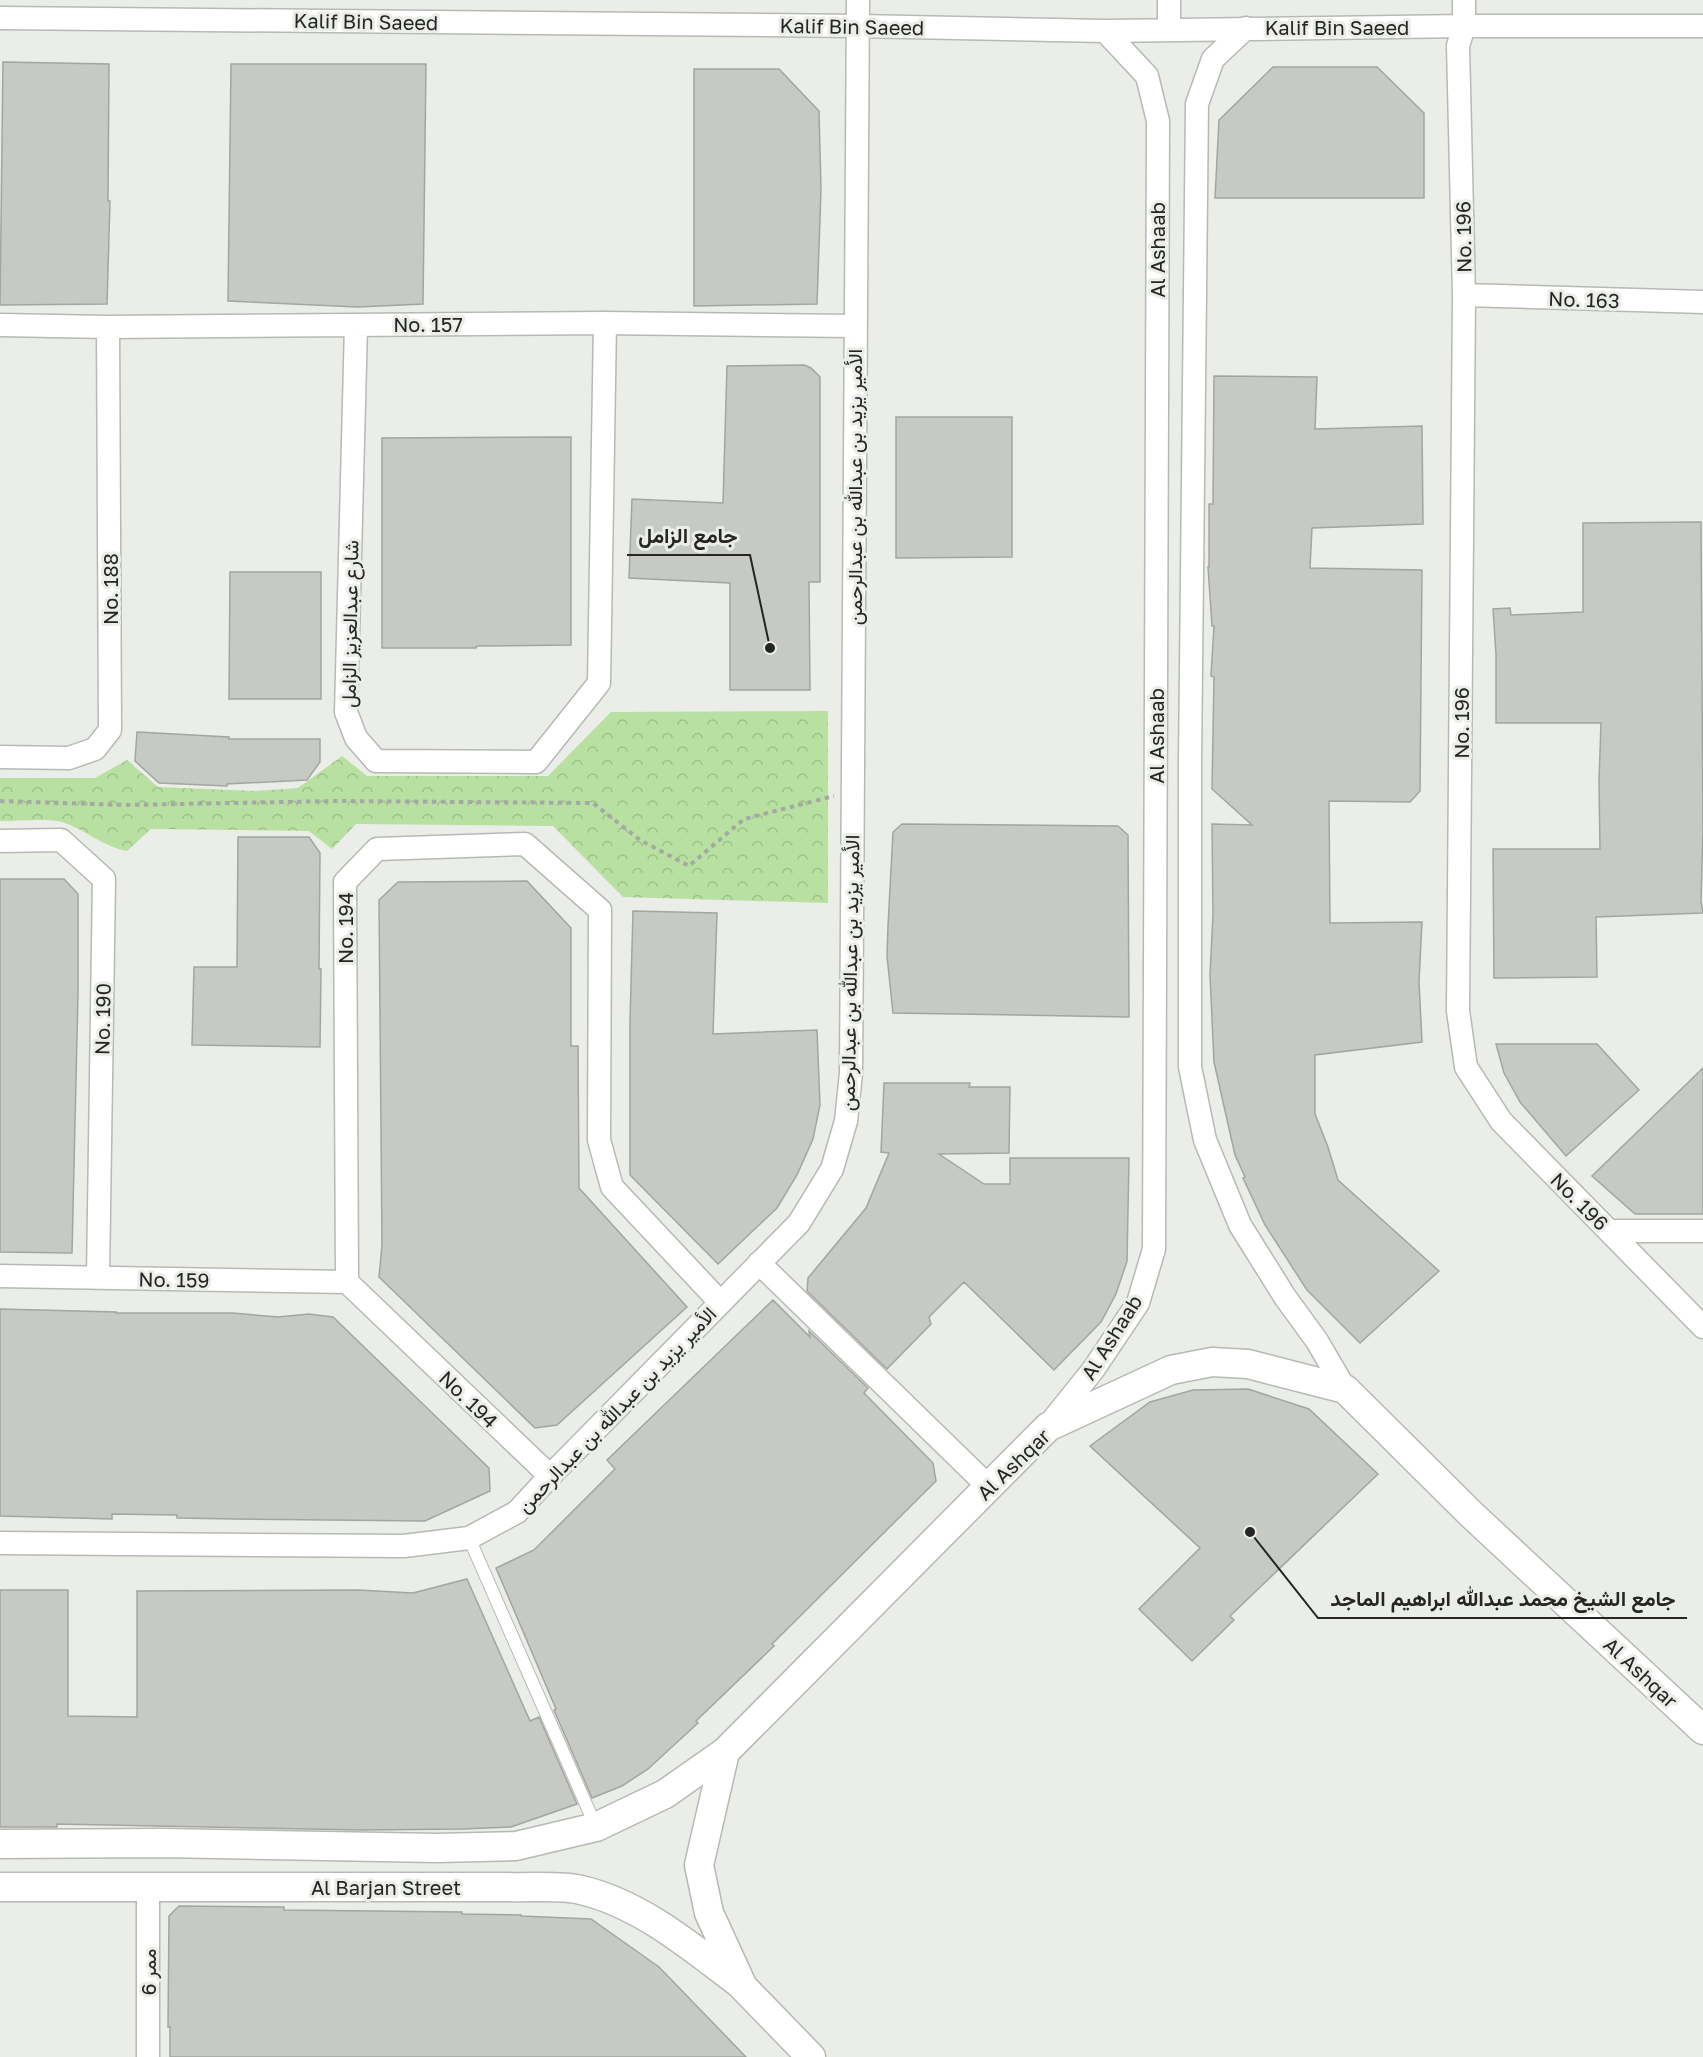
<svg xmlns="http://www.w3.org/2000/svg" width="1703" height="2057" font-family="'Golos Text',Vazirmatn,sans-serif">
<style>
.park{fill:url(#park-crowns)}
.building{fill:#c6c9c4;stroke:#a3a5a1;stroke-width:1.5}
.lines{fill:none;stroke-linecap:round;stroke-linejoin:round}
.service-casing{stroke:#b6b9b4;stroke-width:14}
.minor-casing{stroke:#b6b9b4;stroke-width:25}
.tertiary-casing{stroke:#b6b9b4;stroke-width:31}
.path{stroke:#a6a8a5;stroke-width:4;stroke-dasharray:4.5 4.5;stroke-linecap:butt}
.service{stroke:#fff;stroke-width:12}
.minor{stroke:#fff;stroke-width:22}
.tertiary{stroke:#fff;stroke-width:28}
.labels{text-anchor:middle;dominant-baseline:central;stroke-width:6;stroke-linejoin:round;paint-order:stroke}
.street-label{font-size:20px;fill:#242524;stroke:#eaede8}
.leader{fill:none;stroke:#242524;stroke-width:2}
.callout-dot{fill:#242524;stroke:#eaede8;stroke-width:2}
.callout-label{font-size:21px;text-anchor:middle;font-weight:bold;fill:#242524;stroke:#eaede8;stroke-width:6;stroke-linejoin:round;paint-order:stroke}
</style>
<defs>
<pattern id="park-crowns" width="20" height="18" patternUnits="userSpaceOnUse" patternTransform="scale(1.5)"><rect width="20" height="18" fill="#b8e0a0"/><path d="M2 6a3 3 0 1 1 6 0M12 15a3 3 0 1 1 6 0" fill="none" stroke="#9ec08a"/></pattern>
</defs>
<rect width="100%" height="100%" fill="#eaede8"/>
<!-- park -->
<path class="park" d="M828,711V903L623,897L553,826L356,824L332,849L309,831L151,829L127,851C102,846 86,830 62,822C49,818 15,821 0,821V778H95L127,760L158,787L255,791L298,788L342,756L367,776H548L611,712Z"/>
<!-- building -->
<path class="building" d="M3,62L109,64L108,201H110L107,304L0,305Z
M231,64H426L423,304L358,307L228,301Z
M1273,67H1377L1424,113V198H1215L1219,120Z
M694,69H779L819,111L821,190L817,304L694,306Z
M804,365L811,368L820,377V582H809L810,690H730V583L629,578L632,499L723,503L727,366Z
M1214,376L1317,377L1315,429L1422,426L1423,524L1312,528L1310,568L1422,570L1420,791L1410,802L1329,801L1330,923L1422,922L1419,982L1422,1042L1315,1055V1114L1328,1147L1338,1180L1439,1271L1360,1343L1307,1290L1265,1225L1243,1178L1245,1177L1235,1155L1214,1062L1210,975L1213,914L1212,824L1252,825L1212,789L1214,677L1211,676L1214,626H1212L1208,567H1209V504H1213Z
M896,417H1012V557L896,558Z
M571,437V645L477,646L476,648H382V438Z
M1701,522L1703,833L1701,901L1703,913L1596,917L1597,977L1494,978L1493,849H1600L1599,781L1601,723H1496V654L1493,609L1510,608L1511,615L1583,612V523Z
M230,572H321V699H229Z
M137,732L229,737V739H320V762L307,780L227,784V786L159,783L135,761Z
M902,824L1118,826L1128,835L1129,1017L893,1013L887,956L888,926L893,832Z
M238,837H309L320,853L319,969H321L320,1047L192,1045L194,967H237Z
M0,879H64L78,894V993L72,1253L0,1252Z
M527,881L571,928V1046H578L579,1188L687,1307L557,1425L535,1428L379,1277L382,1245L379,900L398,882Z
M633,911L717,913L713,1034L817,1030L820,1105L813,1139L797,1175L777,1208L718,1264L630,1175V1021Z
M1496,1044H1597L1639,1090L1566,1156L1520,1102L1504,1073Z
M1703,1068V1214H1635L1592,1176Z
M884,1083H970L969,1087H1010L1009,1153L939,1154L984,1184H1010V1158H1129L1127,1261L1116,1294L1101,1322L1054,1370L964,1282L929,1317L931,1324L887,1369L807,1291L808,1278L866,1208L889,1153L881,1152Z
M773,1300L810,1337L809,1331L868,1388L864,1393L933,1463L936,1481L772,1644L774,1646L696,1721L698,1723L648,1769L622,1786L592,1798L554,1710L556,1709L496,1568L534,1550L615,1469L607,1460Z
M0,1309L116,1312V1313H232L278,1317L309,1314L333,1317L489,1468L490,1491L425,1521L234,1519L177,1518V1515L112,1514V1519L0,1516Z
M1248,1389L1309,1409L1378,1474L1230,1616L1234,1620L1192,1661L1139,1609L1200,1548L1090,1446L1150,1402L1193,1390Z
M467,1579L530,1721L539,1717L577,1804L511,1827L463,1829L362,1830L57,1824V1827H0V1590H68V1716L137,1717V1591L358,1590L413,1593Z
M179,1906L284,1907V1910L462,1912V1914L521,1915V1916L591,1919L659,1967L746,2057H170V2027H168L169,1916Z"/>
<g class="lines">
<defs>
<path id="service" d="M469,1538L596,1827"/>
<path id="minor" d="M1464,0V26L1458,46L1464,295L1458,1011L1466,1067L1501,1121L1703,1327
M0,18L859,26L1105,31L1464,26H1703
M1246,28L1213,59L1197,104L1190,763V1067L1205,1140L1240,1225L1285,1297L1317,1341L1345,1389
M1169,29V0
M1464,295L1703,302
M0,325L108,327L605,323L855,326
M356,325L346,712L356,738L376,761L536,762L599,683L605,323
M0,757L69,758L95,749L110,730L108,327
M0,841L61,840L104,879L98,1277
M1610,1231H1703
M759,1263L989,1487
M0,1276L347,1282
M1048,1426L1093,1370L1138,1303L1154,1249L1158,121L1147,76L1105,31
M550,1476L347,1282L345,882L377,849L525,844L600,910L599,1140L612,1187L720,1302
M0,1543L404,1546L469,1538L517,1512L550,1476L799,1223L832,1169L846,1121L851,1073L858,0
M148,1887V2057"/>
<path id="tertiary" d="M0,1844L162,1843L437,1848L516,1846L596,1827L665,1794L725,1752
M0,1887H508C529,1888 562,1885 581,1890C641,1904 691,1947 739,1983
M811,2057L743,1987L709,1913L699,1865L725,1752L1048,1427L1171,1370L1212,1362L1248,1364L1345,1389L1472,1515L1703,1730"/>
</defs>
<!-- service casing -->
<use href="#service" class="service-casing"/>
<!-- minor casing -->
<use href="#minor" class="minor-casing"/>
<!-- tertiary casing -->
<use href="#tertiary" class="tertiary-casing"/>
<!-- path -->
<path class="path" d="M0,801L126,805L335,801L593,803L640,840L689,866L744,819L834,796"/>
<!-- service -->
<use href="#service" class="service"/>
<!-- minor -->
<use href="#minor" class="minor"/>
<!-- tertiary -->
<use href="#tertiary" class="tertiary"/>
</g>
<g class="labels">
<!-- street labels -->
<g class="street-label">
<text transform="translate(366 21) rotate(1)">Kalif Bin Saeed</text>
<text transform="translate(852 26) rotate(1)">Kalif Bin Saeed</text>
<text x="1337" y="27">Kalif Bin Saeed</text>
<text transform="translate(1463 237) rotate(-91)">No. 196</text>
<text transform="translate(1157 250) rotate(-90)">Al Ashaab</text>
<text transform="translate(1584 299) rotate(2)">No. 163</text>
<text x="428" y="324">No. 157</text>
<text transform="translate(854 487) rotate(-90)">الأمير يزيد بن عبدالله بن عبدالرحمن</text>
<text transform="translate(110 589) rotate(-90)">No. 188</text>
<text transform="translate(349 624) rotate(-89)">شارع عبدالعزيز الزامل</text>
<text transform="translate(1461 723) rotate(-90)">No. 196</text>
<text transform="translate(1156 736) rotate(-90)">Al Ashaab</text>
<text transform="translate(345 928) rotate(-90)">No. 194</text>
<text transform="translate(849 973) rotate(-89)">الأمير يزيد بن عبدالله بن عبدالرحمن</text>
<text transform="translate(102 1019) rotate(-89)">No. 190</text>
<text transform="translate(1580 1201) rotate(45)">No. 196</text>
<text transform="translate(174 1279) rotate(1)">No. 159</text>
<text transform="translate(1111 1337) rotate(-58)">Al Ashaab</text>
<text transform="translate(469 1399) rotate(44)">No. 194</text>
<text transform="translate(616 1409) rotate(-46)">الأمير يزيد بن عبدالله بن عبدالرحمن</text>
<text transform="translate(1013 1464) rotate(-44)">Al Ashqar</text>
<text transform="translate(1641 1672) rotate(43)">Al Ashqar</text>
<text x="386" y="1887">Al Barjan Street</text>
<text transform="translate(148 1972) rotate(-90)">ممر 6</text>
</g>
</g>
<!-- callouts -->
<path class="leader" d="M770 648L750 555H627M1250 1532L1318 1618H1687"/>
<g class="callout-dot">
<circle cx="770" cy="648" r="6"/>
<circle cx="1250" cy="1532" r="6"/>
</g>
<g class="callout-label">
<text x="688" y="543">جامع الزامل</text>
<text x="1503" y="1606">جامع الشيخ محمد عبدالله ابراهيم الماجد</text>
</g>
</svg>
